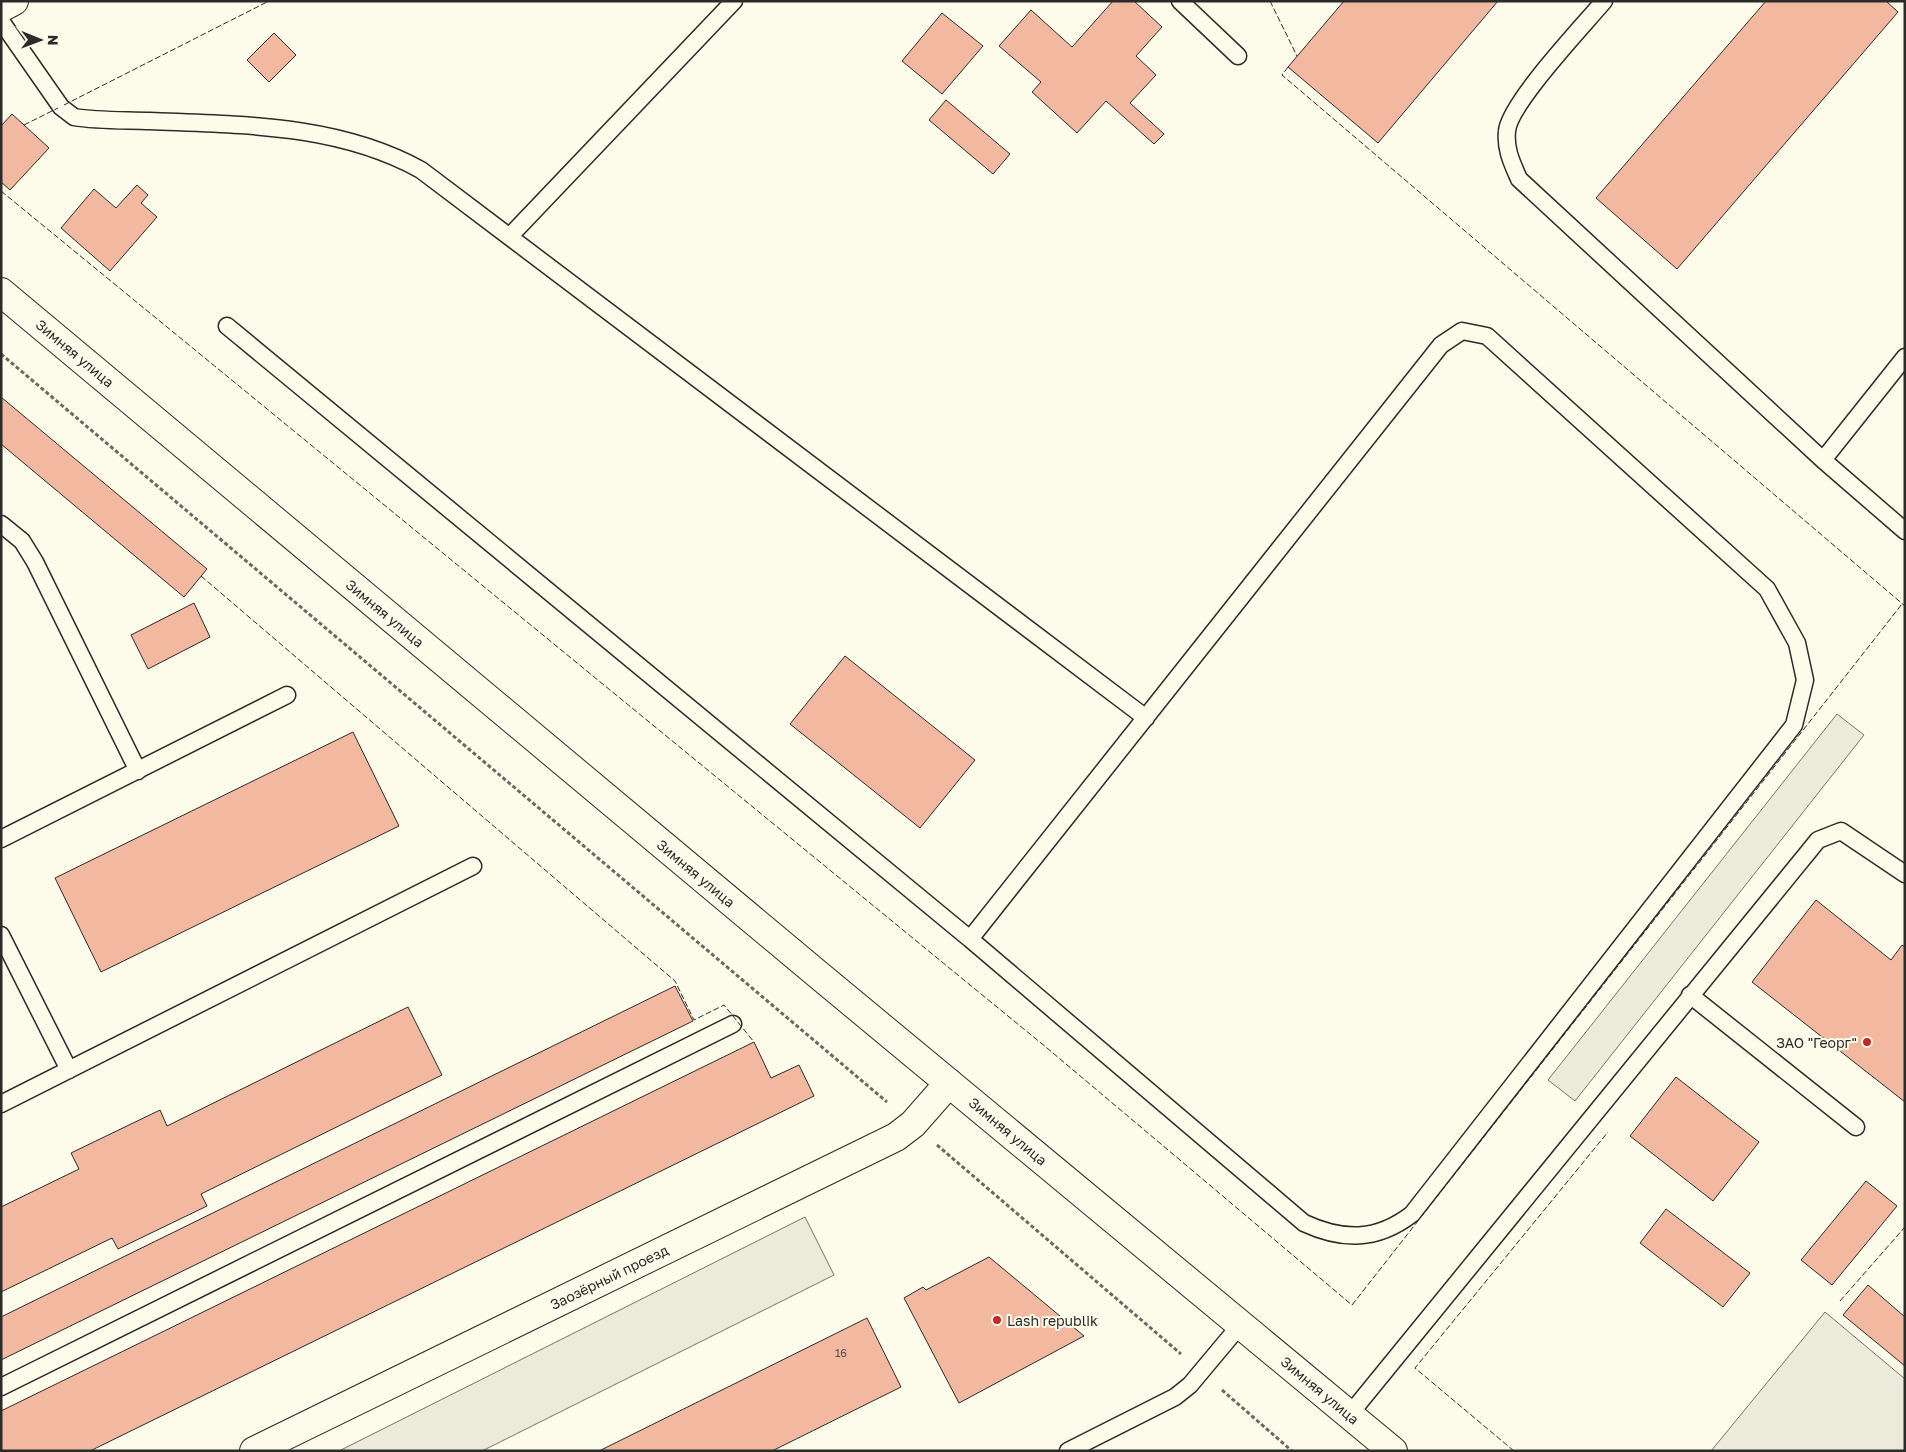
<svg xmlns="http://www.w3.org/2000/svg" width="1906" height="1452" font-family="'Golos Text',sans-serif">
<style>
.parking{fill:#eceadb;stroke:#74746e}
.building{fill:#f2b8a0;stroke:#2b2b2b}
.lines{fill:none;stroke-linecap:round;stroke-linejoin:round}
.service-casing{stroke:#2b2b2b;stroke-width:19}
.minor-casing{stroke:#2b2b2b;stroke-width:30}
.secondary-casing{stroke:#2b2b2b;stroke-width:30}
.path{stroke:#6a6964;stroke-width:3;stroke-dasharray:4 2.5;stroke-linecap:butt}
.service{stroke:#fdfbea;stroke-width:16}
.minor{stroke:#fdfbea;stroke-width:28}
.secondary{stroke:#fdfbea;stroke-width:28}
.fence{stroke:#2b2b2b;stroke-width:1;stroke-dasharray:6 2.5;stroke-linecap:butt}
.poi-dot{fill:#c62828;stroke:#fdfbea;stroke-width:2}
.labels{text-anchor:middle;dominant-baseline:central;stroke-width:4;stroke-linejoin:round;paint-order:stroke}
.number-label{font-size:11px;fill:#5d4e48}
.street-label{font-size:14px;fill:#2b2b2b;stroke:#fdfbea}
.poi-label{font-size:14px;fill:#2b2b2b;stroke:#fdfbea;text-anchor:end}
</style>
<rect width="100%" height="100%" fill="#fdfbea"/>
<!-- parking -->
<path class="parking" d="M1837,714L1864,735L1575,1101L1548,1080Z
M805,1217L834,1275L482,1451H339Z
M1825,1312L1905,1379V1451H1711Z"/>
<!-- building -->
<path class="building" d="M1113,1H1134L1162,27L1136,56L1156,75L1130,103L1164,134L1154,144L1106,101L1077,133L1032,92L1041,82L999,46L1031,10L1072,47Z
M1344,1H1498L1378,143L1288,67Z
M1766,1H1886L1898,12L1677,269L1596,198Z
M942,13L983,46L942,94L902,61Z
M274,33L296,55L269,82L247,60Z
M946,100L1010,154L993,174L929,120Z
M12,114L49,148L10,190L1,182V126Z
M137,185L148,195L141,203L157,217L110,271L61,228L94,189L116,208Z
M1,397L207,569L184,597L1,444Z
M194,603L210,637L148,669L131,635Z
M845,656L975,760L920,828L790,724Z
M353,732L399,826L101,972L55,878Z
M1816,900L1891,960L1902,945L1905,947V1102L1752,982Z
M675,986L693,1021L1,1360V1317Z
M408,1007L442,1075L201,1194L207,1206L118,1249L112,1238L1,1292V1207L79,1169L71,1153L160,1110L167,1126Z
M754,1042L771,1078L799,1065L814,1096L90,1451H1V1411Z
M1676,1077L1759,1142L1713,1201L1630,1136Z
M1866,1181L1897,1206L1832,1285L1801,1260Z
M1666,1209L1750,1273L1723,1307L1640,1243Z
M989,1257L1084,1336L959,1403L904,1298L923,1287L926,1290Z
M1868,1285L1905,1317V1366L1843,1315Z
M867,1318L901,1387L772,1451H599Z"/>
<g class="lines">
<defs>
<path id="service" d="M1180,1L1238,56
M1604,1C1583,26 1509,104 1507,131C1505,149 1512,163 1519,179L1823,460L1905,531
M1,21L61,107L74,117C98,121 125,120 150,121C242,125 338,124 421,170L1146,718
M510,236L734,1
M227,326L970,939
M1462,331L1487,336L1767,589L1797,643L1805,680L1794,725L1412,1214C1377,1241 1343,1241 1304,1223L970,939L1441,345Z
M1823,460L1905,357
M1,524L22,541L35,562L138,771
M1,839L287,695
M1,935L69,1070
M1690,995L1856,1127
M1,1104L473,866
M1,1387L733,1024
M1350,1414L1818,840L1841,831L1905,874
M1068,1451L1175,1397L1190,1385L1241,1324"/>
<path id="minor" d="M1,8L14,1
M254,1451L896,1137L913,1124L949,1083"/>
<path id="secondary" d="M1,292L821,977L1393,1451"/>
</defs>
<!-- service casing -->
<use href="#service" class="service-casing"/>
<!-- minor casing -->
<use href="#minor" class="minor-casing"/>
<!-- secondary casing -->
<use href="#secondary" class="secondary-casing"/>
<!-- path -->
<path class="path" d="M1,354L887,1102
M937,1145L1181,1354
M1222,1390L1292,1451"/>
<!-- service -->
<use href="#service" class="service"/>
<!-- minor -->
<use href="#minor" class="minor"/>
<!-- secondary -->
<use href="#secondary" class="secondary"/>
<!-- fence -->
<path class="fence" d="M1270,1L1297,56
M1288,67L1282,75L1905,606
M64,105L269,1
M24,125L58,108
M1,191L1047,1048L1352,1305L1902,604
M201,576L675,981L694,1020L724,1005L754,1042
M1840,1301L1905,1227
M1514,1451L1415,1368L1608,1132"/>
</g>
<!-- markers -->
<g class="poi-dot">
<circle cx="1867" cy="1042" r="5"/>
<circle cx="997" cy="1320" r="5"/>
</g>
<g class="labels">
<!-- number labels -->
<g class="number-label">
<text x="841" y="1352">16</text>
</g>
<!-- street labels -->
<g class="street-label">
<text transform="translate(75 353) rotate(40)">Зимняя улица</text>
<text transform="translate(385 613) rotate(40)">Зимняя улица</text>
<text transform="translate(696 873) rotate(40)">Зимняя улица</text>
<text transform="translate(1008 1131) rotate(40)">Зимняя улица</text>
<text transform="translate(609 1277) rotate(-26)">Заозёрный проезд</text>
<text transform="translate(1320 1390) rotate(40)">Зимняя улица</text>
</g>
<!-- poi labels -->
<g class="poi-label">
<text x="1857" y="1042">ЗАО "Георг"</text>
<text x="1007" y="1320" text-anchor="start">Lash republik</text>
</g>
</g>
<!-- border -->
<rect width="1906" height="1452" fill="none" stroke="#2b2b2b" stroke-width="5"/>
<!-- north arrow -->
<g transform="translate(40 40) rotate(91)" stroke="#fdfbea" stroke-width="4" paint-order="stroke">
<path d="M0-4L9 19L0 12L-9 19Z" fill="#2b2b2b"/>
<text y="-8" font-size="14" font-weight="bold" text-anchor="middle" fill="#2b2b2b">N</text>
</g>
</svg>
